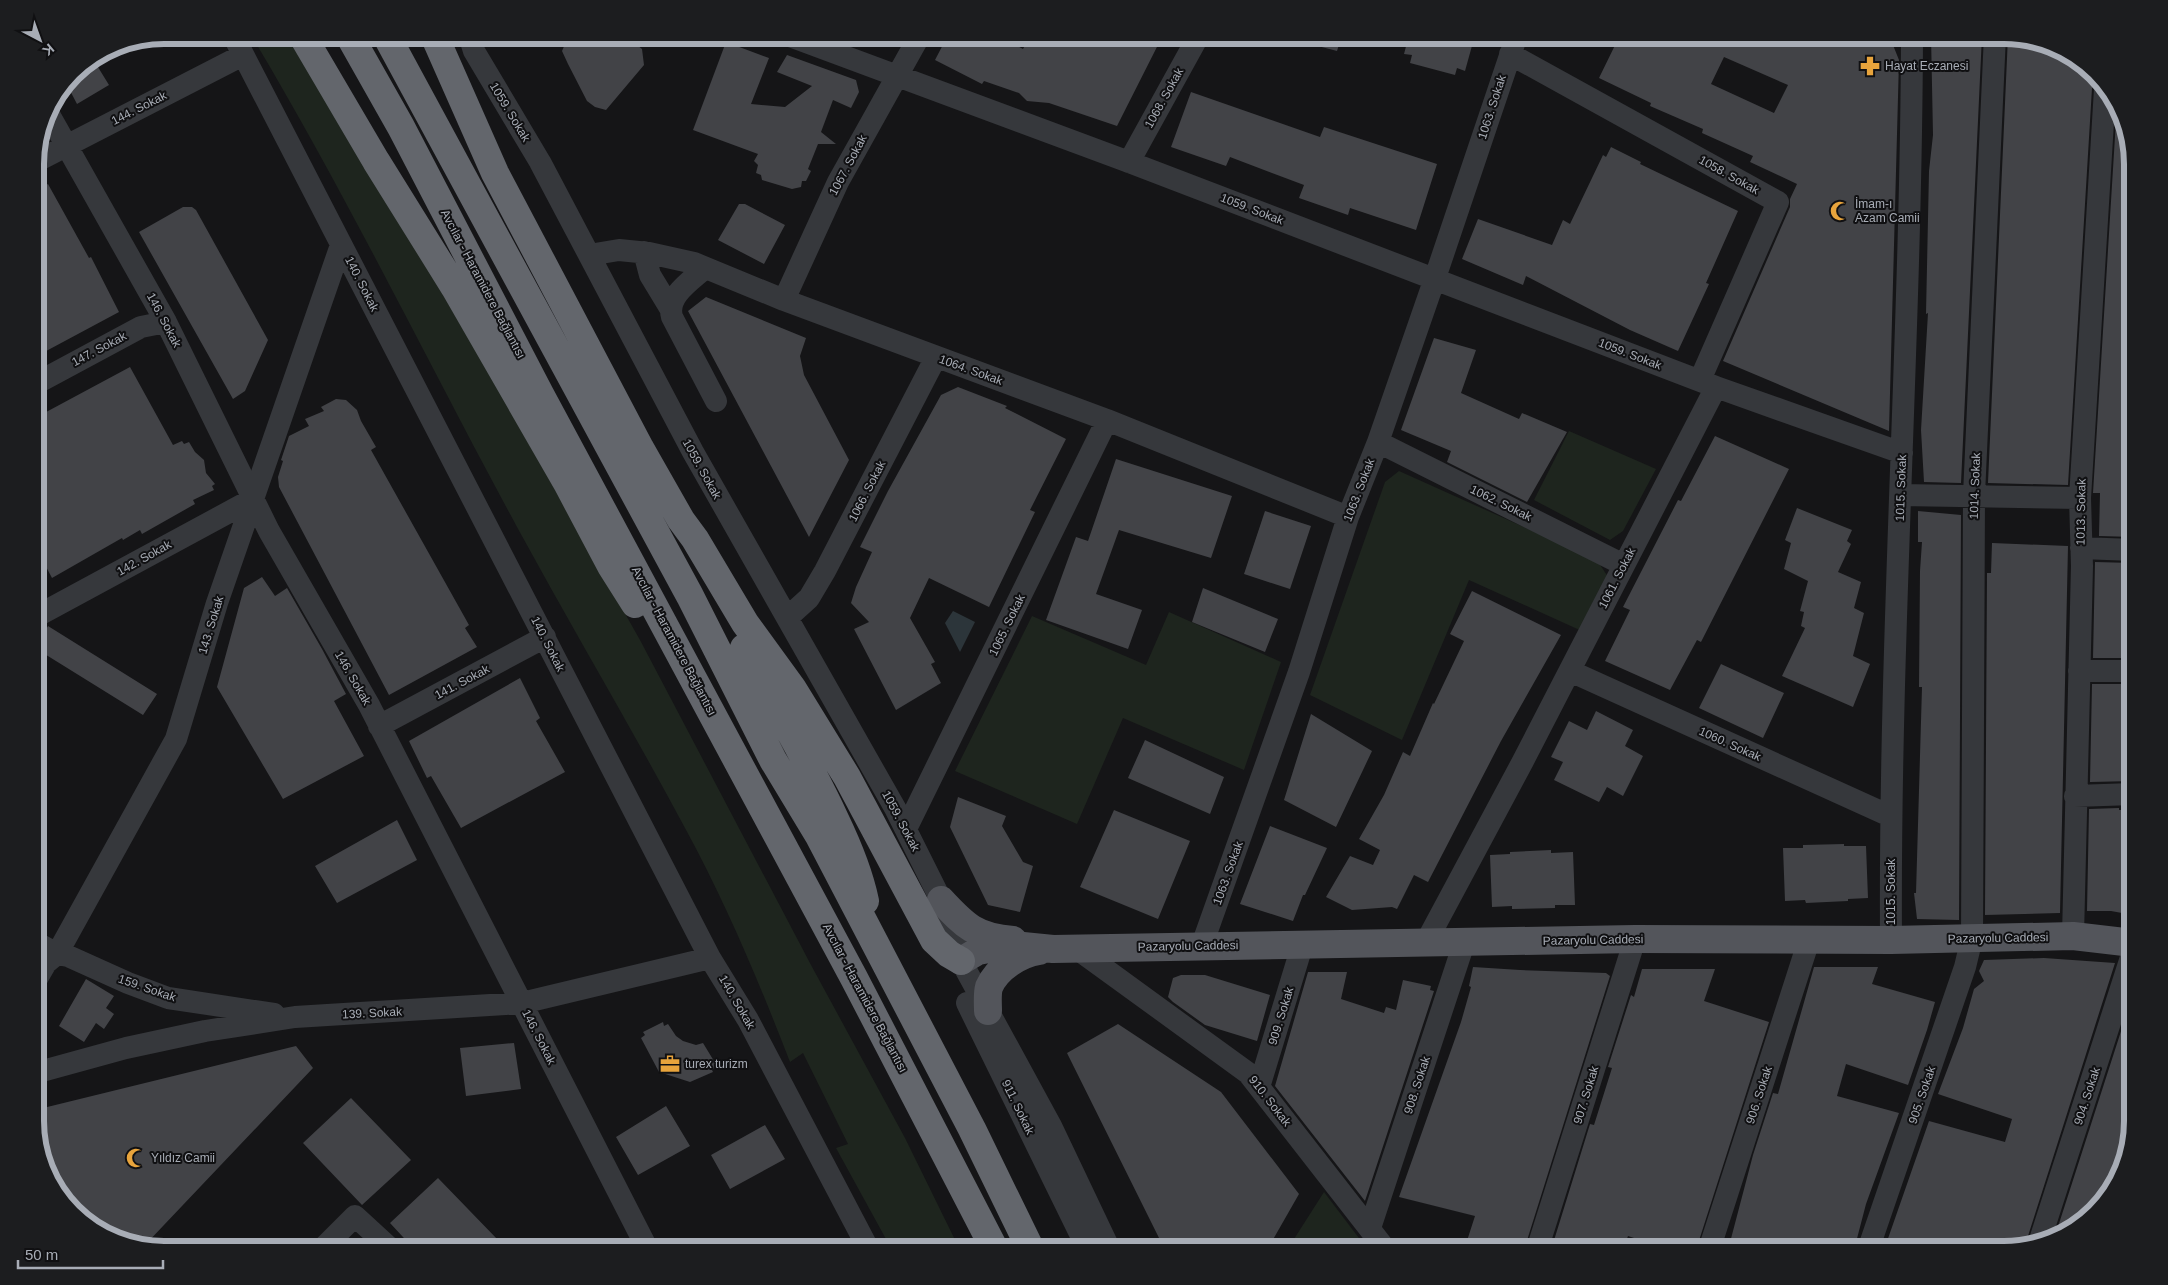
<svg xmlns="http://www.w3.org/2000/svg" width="2168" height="1285" font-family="Helvetica,sans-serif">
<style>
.green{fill:#1e251e}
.water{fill:#2c353a}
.building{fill:#424347;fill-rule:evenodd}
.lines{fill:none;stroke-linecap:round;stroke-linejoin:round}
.minor{stroke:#36383c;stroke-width:22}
.major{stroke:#53555b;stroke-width:28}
.highway{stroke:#63666c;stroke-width:28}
.labels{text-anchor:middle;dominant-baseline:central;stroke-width:4;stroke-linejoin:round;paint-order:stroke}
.poi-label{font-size:12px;fill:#a8adb6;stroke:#101012;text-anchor:start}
.street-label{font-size:12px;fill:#a8adb6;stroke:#101012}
.rim{fill:none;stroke:#a8adb6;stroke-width:6}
</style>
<rect width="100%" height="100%" fill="#151517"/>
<!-- green -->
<path class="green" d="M251,35H290L485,366L640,640L811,965L905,1138L960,1250H892L836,1148L848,1144L803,1053L790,1062C759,982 726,903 685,828C631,727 572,628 517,527C428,363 347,195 251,35Z
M1569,431L1656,469L1623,531L1610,540L1534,500Z
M1399,471L1597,560L1608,577L1584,632L1469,580L1402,740L1310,695L1385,482Z
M1169,612L1281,662L1244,770L1123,718L1077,824L955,771L1032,616L1146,665Z
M1324,1192L1368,1250H1287Z"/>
<!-- water -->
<path class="water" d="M953,611L975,622L960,652L945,623Z"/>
<!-- building -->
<path class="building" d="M569,35H613L628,38L642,49L644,65L606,110L595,107L587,101L568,64L562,51Z
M948,35H996L1023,49L1031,35H1163L1117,126L1049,103L1027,101L1019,93L984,81L982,84L935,60Z
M1296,35H1342L1337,51L1295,40Z
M1409,35H1475L1465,71L1457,68L1455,75L1410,63L1412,55L1404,54Z
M1620,35H1847L1861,42L1865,35H1868L1893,45L1899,60L1889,431L1723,361L1790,207V199L1797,184L1750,162L1753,156L1702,133L1703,129L1650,106L1651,103L1599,78ZM1724,57L1788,85L1774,113L1711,84Z
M1931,35H1982L1961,483L1924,482L1921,430L1928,313L1926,314L1929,171L1933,135Z
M2008,36L2069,52L2096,80L2092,88L2068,485L1988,483Z
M726,42L769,58L751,104L785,107L812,86L777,72L787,55L856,80L859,92L851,108L833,100L821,132L836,144H818L808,169L811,171L806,181H802L801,187L792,189L762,180L761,175L756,173L758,165L754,161L758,154L693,130Z
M93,59L109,85L77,104L66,83L73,72Z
M1191,92L1320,137L1324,127L1437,164L1416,230L1350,208L1348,215L1299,198L1304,185L1230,157L1226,166L1171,147Z
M2117,104L2133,155V537L2099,536L2100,493H2093Z
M1611,147L1641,162L1640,164L1738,211L1706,283L1709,284L1678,351L1630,330L1526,276L1523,285L1462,259L1478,219L1552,245L1563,220L1570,224L1603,155L1606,157Z
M48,184L89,258L91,257L119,312L35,357V191Z
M739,204H745L785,225L764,264L718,240Z
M183,207H192L196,210L268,340L245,391L233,399L139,232Z
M706,297L806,338L800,356L804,375L849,460L809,537L688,311Z
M1434,338L1476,350L1461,393L1519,419L1522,413L1567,432L1527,502L1447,462L1451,451L1401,430Z
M130,367L173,445L182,441L184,444L189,442L195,452L204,460L206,473L215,484L212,486L214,490L193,500L195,504L142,534L140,530L123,540L122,538L52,578L35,546V418Z
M958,387L1007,406L1005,408L1066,439L1030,510L1035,512L989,607L929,578L910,618L935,662L931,664L941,683L896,710L854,629L869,622L851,603L856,587L872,552L860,547L888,491L941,395Z
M336,399L346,400L357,410L361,421L376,447L371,450L469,625L465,628L477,647L389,695L279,487L278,477L283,461L281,460L289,436L309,426L305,419L324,411L321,407Z
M1715,436L1789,469L1701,642L1697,640L1670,690L1605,661L1630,610L1623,607L1678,500L1681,501Z
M1116,459L1232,496L1211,558L1119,530L1096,594L1142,610L1128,649L1046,620L1076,537L1088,541Z
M1797,508L1852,530L1847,541L1851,544L1838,572L1861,582L1854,608L1864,613L1853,656L1870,664L1853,707L1782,676L1805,628L1801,626L1804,612L1800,611L1808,581L1784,569L1791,543L1785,540Z
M1265,511L1311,526L1290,589L1244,574Z
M1918,511L1961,515L1959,920L1917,919L1914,893H1916L1922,687H1919L1920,571L1922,542H1918Z
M1992,543L2068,546L2060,913L1985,915L1987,573H1991Z
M2095,562L2133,563V658H2093Z
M262,577L275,596L287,588L322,649L346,694L334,701L364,756L283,799L217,687L244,588Z
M1203,588L1278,619L1265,652L1192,622Z
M1472,591L1561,635L1501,741L1428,882L1414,875L1397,909L1392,907L1352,910L1326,897L1350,856L1373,865L1380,850L1359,839L1384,795L1403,752L1410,756L1433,703L1434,704L1464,641L1450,634Z
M48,626L157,694L143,715L35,648Z
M1721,664L1784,693L1763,738L1699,708Z
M520,678L540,718L536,721L565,772L461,828L431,776L427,778L409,741Z
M2092,684H2133V781L2090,782Z
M1596,711L1633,730L1625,746L1643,756L1623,796L1607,787L1599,802L1554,780L1563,762L1551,757L1569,721L1587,730Z
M1311,714L1372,751L1336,827L1284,800Z
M1145,740L1224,777L1210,814L1128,778Z
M958,797L1006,816L1002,826L1023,862L1033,866L1020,912L988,905L950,827Z
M2119,808V810H2133V915L2111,911H2087L2089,809Z
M1114,810L1190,841L1158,919L1080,887Z
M397,820L417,860L337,903L315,866Z
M1270,826L1327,848L1305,895H1303L1293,921L1240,904Z
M1844,844V846H1866L1868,898L1848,899V901L1806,903L1805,900L1785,901L1783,848H1803V845Z
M1551,850V853L1573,852L1575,905H1555V908L1512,909V906L1492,907L1490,855L1510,854V852Z
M2044,958L2115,963L2028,1236V1244L2005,1250H1884L1929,1121L2005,1142L2012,1119L1938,1094L1963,1028L1974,989L1984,981L1979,971L1984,960Z
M1473,967L1520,970L1606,973L1610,976L1524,1250H1464L1475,1216L1399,1197L1461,1022L1471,987L1469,986Z
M1814,967H1878L1872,984L1935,1002L1927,1030L1908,1085L1846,1064L1837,1096L1899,1113L1866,1204L1854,1250H1728L1753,1155L1773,1093L1778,1094Z
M1642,969H1715L1704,1001L1769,1022L1696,1250H1670L1628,1236L1623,1250H1551L1590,1124L1594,1125L1612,1068L1608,1067L1631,995L1634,997Z
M1308,972H1347L1341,999L1384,1013L1386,1007L1396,1010L1403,980L1431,986L1430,990L1434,991L1365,1201L1275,1086Z
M1181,975H1205L1270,995L1257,1041L1205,1025L1173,1002L1168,997L1173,978Z
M86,979L114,996L106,1008L114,1014L104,1029L96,1023L84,1042L59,1026Z
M2133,994V1122L2116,1186L2069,1233L2055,1236Z
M663,1022L664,1026L668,1024L676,1036L683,1041L696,1045L703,1043L717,1066L712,1070L713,1072L690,1082L659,1072L641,1038L645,1035L643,1032Z
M1118,1024L1221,1092L1299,1194L1267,1250H1165L1067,1053Z
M514,1043L521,1089L466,1096L460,1048Z
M296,1046L313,1068L145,1245L99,1233L52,1186L35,1130V1110Z
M351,1098L411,1160L362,1205L303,1143Z
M666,1106L690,1146L638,1175L616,1137Z
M765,1125L785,1159L730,1189L711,1155Z
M438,1178L498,1240L488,1250H415L390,1223Z"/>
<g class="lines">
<!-- minor -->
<path class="minor" d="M233,35L710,958L748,1020L869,1250
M469,35L474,51L540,162L693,452L895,808L941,900L961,961L1051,1126L1110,1250
M787,35L1129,162L1716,387
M1510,54L1778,202L1700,380
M47,111L166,322L269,531L369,705L648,1250
M35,162L243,55
M1129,162L1199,35
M644,252L650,275L670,308
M589,255L619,250L649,253L694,263L784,300L1107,420L1348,517
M705,268C691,281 666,296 672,317L716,401
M784,300L838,182L920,35
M35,384L141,327L166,322
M1378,442L1624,565
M1901,495L2080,498
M2081,548L2133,550
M35,617L253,499
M787,618L809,598L825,571L936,357
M1570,671L1890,816
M2079,671H2133
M379,726L545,637
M2075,796L2133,794
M906,829L1107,420
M2073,936L2082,566L2080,498L2105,89
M1891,940C1889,638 1911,337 1912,35
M35,942L57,954L68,956L128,983L168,998L274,1014
M1425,944L1523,761L1716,387L1902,453
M1202,945L1299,672L1348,517L1378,442L1435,278L1517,35
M1076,948L1248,1073L1386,1250
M35,982L46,963L57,954L176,739L217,603L341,245
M967,1003L1088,1250
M35,1073L126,1048L205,1031L295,1017L522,1003L710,958
M1259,1087L1302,946
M1370,1228L1464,943
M2040,1240L2133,951
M321,1250L355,1216L392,1250
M1537,1250L1635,939
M1709,1250L1809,940
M1868,1250L1965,967L1972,938L1974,495L1995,35"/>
<!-- major -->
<path class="major" d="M941,900C965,926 976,937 1013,940
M961,961L978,951L999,947L1023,946L1053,949L1635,939L1891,940L2073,936L2133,943
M988,1011C988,1004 987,994 989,987C997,968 1020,954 1039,951"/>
<!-- highway -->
<path class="highway" d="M302,35L376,161L455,288L567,483L611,566L635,604
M349,35L401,127L540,394L854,978L995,1250
M386,35L690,596L773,760L819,836L972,1129L1031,1250
M434,35L495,173L640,448L681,520L695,539L745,623L793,689L847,777L934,940L949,954L961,961
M744,648C774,705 808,760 835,819C848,846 859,872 865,901"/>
</g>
<!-- icons -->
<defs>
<symbol id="pharmacy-bare" viewBox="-9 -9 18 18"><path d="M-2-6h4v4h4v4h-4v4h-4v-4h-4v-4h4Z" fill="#e8a43c" stroke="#101012" stroke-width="2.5" paint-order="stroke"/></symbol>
<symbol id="mosque-bare" viewBox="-9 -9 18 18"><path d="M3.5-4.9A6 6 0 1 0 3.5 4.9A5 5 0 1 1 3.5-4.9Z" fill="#e8a43c" stroke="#101012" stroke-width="2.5" paint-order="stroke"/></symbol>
<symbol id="office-bare" viewBox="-9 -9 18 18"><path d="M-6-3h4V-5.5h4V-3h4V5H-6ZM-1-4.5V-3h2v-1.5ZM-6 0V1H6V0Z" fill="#e8a43c" stroke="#101012" stroke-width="2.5" paint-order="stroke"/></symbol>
</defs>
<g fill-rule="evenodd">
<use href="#pharmacy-bare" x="1856" y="52" width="28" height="28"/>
<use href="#mosque-bare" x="1826" y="197" width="28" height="28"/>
<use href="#office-bare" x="656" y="1050" width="28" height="28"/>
<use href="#mosque-bare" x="122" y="1144" width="28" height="28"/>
</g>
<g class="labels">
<!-- poi labels -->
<g class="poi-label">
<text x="1885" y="66">Hayat Eczanesi</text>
<text x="1855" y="204">İmam-ı<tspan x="1855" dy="14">Azam Camii</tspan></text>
<text x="685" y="1064">turex turizm</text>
<text x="151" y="1158">Yıldız Camii</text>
</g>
<!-- street labels -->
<g class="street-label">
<text transform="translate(1164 98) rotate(-61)">1068. Sokak</text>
<text transform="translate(1492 107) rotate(-72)">1063. Sokak</text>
<text transform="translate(139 108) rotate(-27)">144. Sokak</text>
<text transform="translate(510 112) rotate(59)">1059. Sokak</text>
<text transform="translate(848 165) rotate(-62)">1067. Sokak</text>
<text transform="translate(1729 175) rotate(29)">1058. Sokak</text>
<text transform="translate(1252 209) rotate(21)">1059. Sokak</text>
<text transform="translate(362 284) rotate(63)">140. Sokak</text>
<text transform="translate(483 284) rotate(62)">Avcılar - Haramidere Bağlantısı</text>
<text transform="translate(164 320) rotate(62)">146. Sokak</text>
<text transform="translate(99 349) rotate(-28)">147. Sokak</text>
<text transform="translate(1630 354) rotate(21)">1059. Sokak</text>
<text transform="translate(971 370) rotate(20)">1064. Sokak</text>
<text transform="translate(702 469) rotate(61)">1059. Sokak</text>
<text transform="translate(1975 486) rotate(-88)">1014. Sokak</text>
<text transform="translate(1901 488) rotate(-88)">1015. Sokak</text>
<text transform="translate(1359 490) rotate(-69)">1063. Sokak</text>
<text transform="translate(867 491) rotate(-63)">1066. Sokak</text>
<text transform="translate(1501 503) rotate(26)">1062. Sokak</text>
<text transform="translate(2081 512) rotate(-89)">1013. Sokak</text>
<text transform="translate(144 558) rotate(-29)">142. Sokak</text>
<text transform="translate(1617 578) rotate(-63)">1061. Sokak</text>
<text transform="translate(211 625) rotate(-73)">143. Sokak</text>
<text transform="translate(1007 625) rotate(-64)">1065. Sokak</text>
<text transform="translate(674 641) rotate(62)">Avcılar - Haramidere Bağlantısı</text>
<text transform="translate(548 644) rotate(63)">140. Sokak</text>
<text transform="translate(353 678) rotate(60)">146. Sokak</text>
<text transform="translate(462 682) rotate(-28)">141. Sokak</text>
<text transform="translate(1730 744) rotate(24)">1060. Sokak</text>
<text transform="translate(901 821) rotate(62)">1059. Sokak</text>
<text transform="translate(1228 873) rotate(-70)">1063. Sokak</text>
<text transform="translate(1891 892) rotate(-90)">1015. Sokak</text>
<text transform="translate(1998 938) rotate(-1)">Pazaryolu Caddesi</text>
<text transform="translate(1593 940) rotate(-1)">Pazaryolu Caddesi</text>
<text transform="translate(1188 946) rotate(-1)">Pazaryolu Caddesi</text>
<text transform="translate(147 988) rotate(19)">159. Sokak</text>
<text transform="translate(865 998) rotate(62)">Avcılar - Haramidere Bağlantısı</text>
<text transform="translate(737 1002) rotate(60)">140. Sokak</text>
<text transform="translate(372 1013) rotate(-3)">139. Sokak</text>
<text transform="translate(1281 1016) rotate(-73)">909. Sokak</text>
<text transform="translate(539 1037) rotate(63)">146. Sokak</text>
<text transform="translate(1417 1085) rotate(-72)">908. Sokak</text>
<text transform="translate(1586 1095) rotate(-73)">907. Sokak</text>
<text transform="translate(1759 1095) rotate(-72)">906. Sokak</text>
<text transform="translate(1922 1095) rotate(-71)">905. Sokak</text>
<text transform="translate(2087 1096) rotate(-72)">904. Sokak</text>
<text transform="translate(1270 1101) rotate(52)">910. Sokak</text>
<text transform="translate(1018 1107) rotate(64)">911. Sokak</text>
</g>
</g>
<!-- crop -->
<path d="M0 0H2168V1285H0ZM164 44H2004A120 120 0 0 1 2124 164V1121A120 120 0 0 1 2004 1241H164A120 120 0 0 1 44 1121V164A120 120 0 0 1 164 44Z" fill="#1c1d1f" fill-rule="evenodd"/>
<path class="rim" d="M164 44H2004A120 120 0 0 1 2124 164V1121A120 120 0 0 1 2004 1241H164A120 120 0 0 1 44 1121V164A120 120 0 0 1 164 44Z"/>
<!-- north arrow -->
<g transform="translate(40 40) rotate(139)" stroke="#101012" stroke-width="4" paint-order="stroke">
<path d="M0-4L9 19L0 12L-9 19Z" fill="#a8adb6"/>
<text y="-8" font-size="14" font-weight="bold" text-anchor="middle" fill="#a8adb6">K</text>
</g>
<!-- scale -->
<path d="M18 1260v8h145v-8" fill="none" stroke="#a8adb6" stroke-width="2.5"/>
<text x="25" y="1260" font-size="15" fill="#a8adb6" stroke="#101012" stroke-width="4" paint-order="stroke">50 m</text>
</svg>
